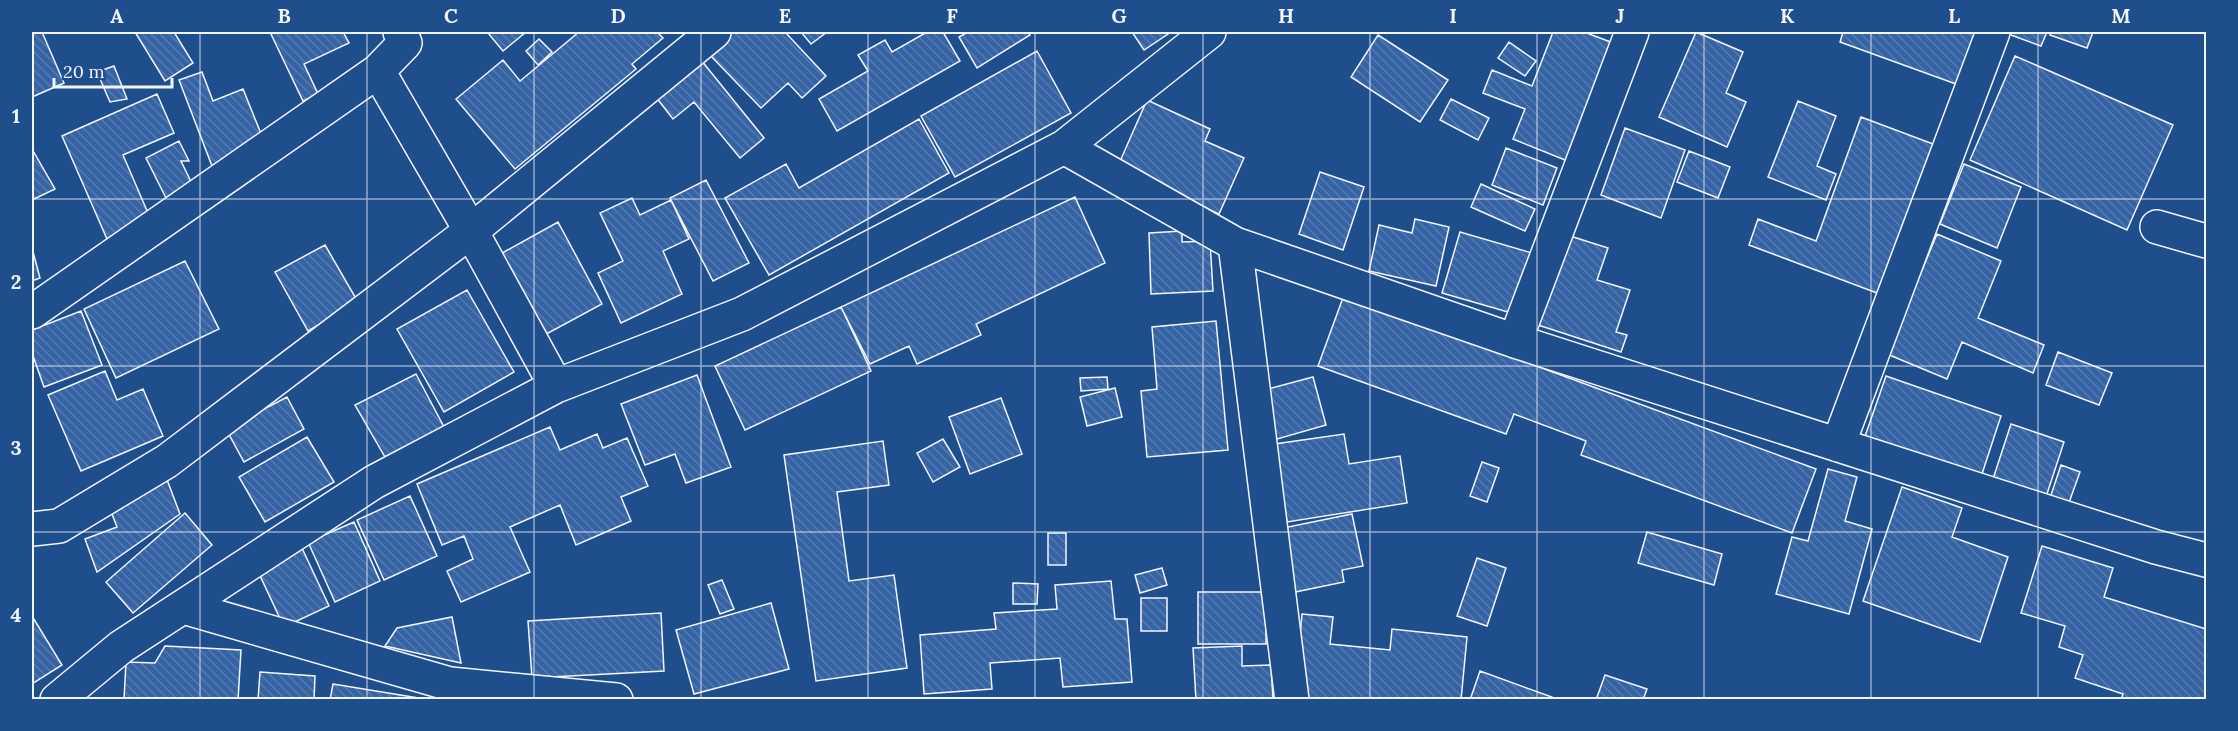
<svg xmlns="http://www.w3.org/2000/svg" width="2238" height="731" font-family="Lora,serif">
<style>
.building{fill:url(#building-back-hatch);stroke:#f2f6ff;stroke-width:1.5}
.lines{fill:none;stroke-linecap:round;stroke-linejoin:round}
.minor-casing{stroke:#f2f6ff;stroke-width:36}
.minor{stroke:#1f4e8c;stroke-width:33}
.grid{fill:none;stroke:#f2f6ff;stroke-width:1.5;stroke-opacity:0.55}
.neatline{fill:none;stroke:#f2f6ff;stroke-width:2}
.grid-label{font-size:20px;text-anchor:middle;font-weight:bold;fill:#f2f6ff}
</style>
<defs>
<pattern id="building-back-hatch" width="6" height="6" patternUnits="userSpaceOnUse" patternTransform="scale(1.5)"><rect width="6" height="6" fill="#3563a3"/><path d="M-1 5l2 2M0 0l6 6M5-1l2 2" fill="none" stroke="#537ab1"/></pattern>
</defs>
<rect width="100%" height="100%" fill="#1f4e8c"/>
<!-- building -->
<path class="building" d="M32,32H42L64,83L32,97Z
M135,32H174L193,63L165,81Z
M270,32H343L349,43L304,64L318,94L303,101Z
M490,32H526L503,51L488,33Z
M579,32H657L663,38L632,64L636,69L515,169L456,99L503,60L520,81Z
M733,32H785L826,76L802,98L788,83L761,108L709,54Z
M801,32H827L811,44Z
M927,32H943L960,61L837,131L819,99L868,71L858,55L885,40L892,52Z
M968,32H1028L1030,35L977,68L959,37Z
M1132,32H1171L1144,50Z
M1553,32H1584L1616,44L1570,162L1513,139L1525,109L1483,93L1492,70L1532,86Z
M1696,32L1743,52L1726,93L1746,102L1727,147L1659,117Z
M1843,32H1975L1956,84L1840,42Z
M2012,32H2047L2041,46L2011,35Z
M2051,32H2093L2087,48L2050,35Z
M1378,35L1448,80L1420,122L1351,77Z
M539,39L552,52L538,65L526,51Z
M1509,42L1536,61L1525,76L1498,58Z
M1037,51L1071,113L955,177L921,116Z
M697,55L764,138L740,158L694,102L673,119L652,92Z
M2015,56L2173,125L2127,230L1970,160Z
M114,66L127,99L110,102L97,72Z
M202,72L213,101L243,89L266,146L212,166L179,80Z
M157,94L174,133L123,155L151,220L107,239L62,136Z
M1451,99L1489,118L1478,140L1440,120Z
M1147,100L1210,129L1205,141L1244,158L1219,214L1117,168Z
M1798,101L1836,116L1817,166L1836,174L1826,200L1768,177Z
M1861,117L1933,144L1877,293L1749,245L1758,219L1816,241Z
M919,119L949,173L769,275L725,198L786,164L799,188Z
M1625,128L1685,150L1661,218L1601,195Z
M179,141L189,161H181L194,188L168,202L146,158Z
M1506,148L1557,168L1543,205L1492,185Z
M32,149L55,189L32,200Z
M1689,151L1730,167L1718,198L1677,182Z
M1964,164L2021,187L1997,248L1940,224Z
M1320,172L1364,187L1343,250L1299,234Z
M706,180L749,263L713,281L670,198Z
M1481,184L1535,209L1525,231L1471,207Z
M1075,197L1105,263L976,324L981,335L917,364L909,346L870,364L841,307Z
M632,198L640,215L671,200L689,239L663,251L682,294L621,323L598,273L623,261L600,213Z
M1415,219L1449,227L1436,286L1369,271L1379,225L1412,233Z
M558,222L602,304L539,338L495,257Z
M1182,231V242L1210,241L1213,291L1151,294L1149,233Z
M1460,232L1532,253L1515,314L1442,293Z
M1937,234L2001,261L1978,318L2044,345L2033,373L1962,342L1947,379L1887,354Z
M1567,235L1608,248L1597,280L1630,290L1616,332L1627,335L1621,352L1538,325Z
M325,245L358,302L308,331L275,272Z
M32,248L40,278L32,281Z
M185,261L219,329L116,378L84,309Z
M467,290L514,372L444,412L397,329Z
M1344,295L1816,469L1792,533L1581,455L1586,441L1514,414L1506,434L1318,366Z
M841,307L871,371L745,430L715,366Z
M81,311L102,365L44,387L32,353V330Z
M1216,321L1228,450L1147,457L1141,391L1157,389L1152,327Z
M2058,352L2112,373L2099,405L2046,385Z
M105,371L117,400L143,389L163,436L81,471L48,395Z
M416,374L444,427L385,457L355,405Z
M697,375L731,467L686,483L675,454L645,465L621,404Z
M1886,376L2001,416L1979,483L1863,442Z
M1107,377L1108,389L1081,391L1080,378Z
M1313,377L1326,425L1270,441L1257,392Z
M1115,388L1122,417L1087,426L1080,397Z
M287,397L304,429L244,462L226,429Z
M1001,398L1022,454L970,474L949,417Z
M2011,424L2064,442L2043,506L1990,488Z
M550,427L560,450L597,434L603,448L627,438L648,486L621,497L631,521L576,545L560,505L510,527L530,572L461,602L447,571L473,559L464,536L442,545L417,484Z
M1344,434L1349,464L1400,456L1407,503L1287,522L1275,444Z
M307,437L334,482L265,522L239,477Z
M943,439L960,467L933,482L917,453Z
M883,441L889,485L837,492L849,581L894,575L907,668L816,681L784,455Z
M1482,462L1499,468L1487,502L1470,496Z
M2061,465L2080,472L2066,511L2048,504Z
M1828,469L1857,477L1845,521L1872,529L1849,614L1776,594L1792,537L1808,541Z
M166,477L180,514L97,572L85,539L117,527L112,514Z
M1902,487L1962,508L1952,537L2008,557L1980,642L1863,601Z
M410,496L437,556L384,580L357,520Z
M185,513L212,545L133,613L106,582Z
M1352,514L1363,566L1342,570L1344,582L1295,592L1283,528Z
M354,522L380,581L335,602L308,542Z
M1647,532L1722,554L1714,585L1638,563Z
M1048,533H1066V565H1048Z
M301,546L329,606L284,627L256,567Z
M2042,546L2113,568L2104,597L2206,629V700H2121L2123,694L2075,678L2083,655L2059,647L2065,626L2021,613Z
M1477,558L1506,568L1487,626L1457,616Z
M1162,568L1167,585L1140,593L1135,575Z
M722,580L734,609L720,614L708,585Z
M1111,581L1115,619H1127L1132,682L1063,687L1060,658L990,663L992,689L924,694L920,635L996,629L994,613L1057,609L1055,585Z
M1013,583L1038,584L1037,604H1013Z
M1198,592H1266V644H1198Z
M1141,598H1167V631H1141Z
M771,603L789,669L694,694L676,630Z
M661,613L664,671L532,678L528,621Z
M1302,614L1333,617L1330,644L1390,650L1392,629L1467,637L1461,700H1294Z
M32,616L62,665L32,684Z
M452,617L461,663L385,646L397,628Z
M165,646L241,650L238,700H124L126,662L155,663Z
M1242,646V666L1271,665L1273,700H1196L1193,648Z
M1480,671L1560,700H1470Z
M260,672L315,676L314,700H258Z
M1605,675L1647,689L1643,700H1596Z
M333,684L431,700H330Z"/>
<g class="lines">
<defs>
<path id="minor" d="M400,32L405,43L378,71L471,231L714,32
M1064,147L1235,244L1515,341L2156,547L2206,560
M2157,227L2206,241
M1235,244L1292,700
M32,312L378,71
M1515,341L1632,32
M1838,445L1993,32
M32,529L59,526L167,461L471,231L556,386
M183,607L450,684L616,700
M57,700L121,647L374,482L556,386L742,314L1064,147L1209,32"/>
</defs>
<!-- minor casing -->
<use href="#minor" class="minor-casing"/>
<!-- minor -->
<use href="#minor" class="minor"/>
</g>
<!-- grid -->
<path class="grid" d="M200,32V700M367,32V700M534,32V700M701,32V700M868,32V700M1035,32V700M1203,32V700M1370,32V700M1537,32V700M1704,32V700M1871,32V700M2038,32V700M32,199H2206M32,366H2206M32,532H2206"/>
<!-- border -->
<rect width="2238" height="731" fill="none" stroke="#1f4e8c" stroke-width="66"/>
<!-- scale -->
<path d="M54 78v9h118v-9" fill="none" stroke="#f2f6ff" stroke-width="3"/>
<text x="63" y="78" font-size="18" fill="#f2f6ff" stroke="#1f4e8c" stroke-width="4.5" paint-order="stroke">20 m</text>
<rect x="33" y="33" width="2172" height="665" class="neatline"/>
<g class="grid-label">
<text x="117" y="23">A</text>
<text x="284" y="23">B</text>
<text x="451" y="23">C</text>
<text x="618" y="23">D</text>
<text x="785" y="23">E</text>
<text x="952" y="23">F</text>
<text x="1119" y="23">G</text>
<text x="1286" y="23">H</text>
<text x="1453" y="23">I</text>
<text x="1620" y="23">J</text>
<text x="1787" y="23">K</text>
<text x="1954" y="23">L</text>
<text x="2121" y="23">M</text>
<text x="16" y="123">1</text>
<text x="16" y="289">2</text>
<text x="16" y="455">3</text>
<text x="16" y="622">4</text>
</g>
</svg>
